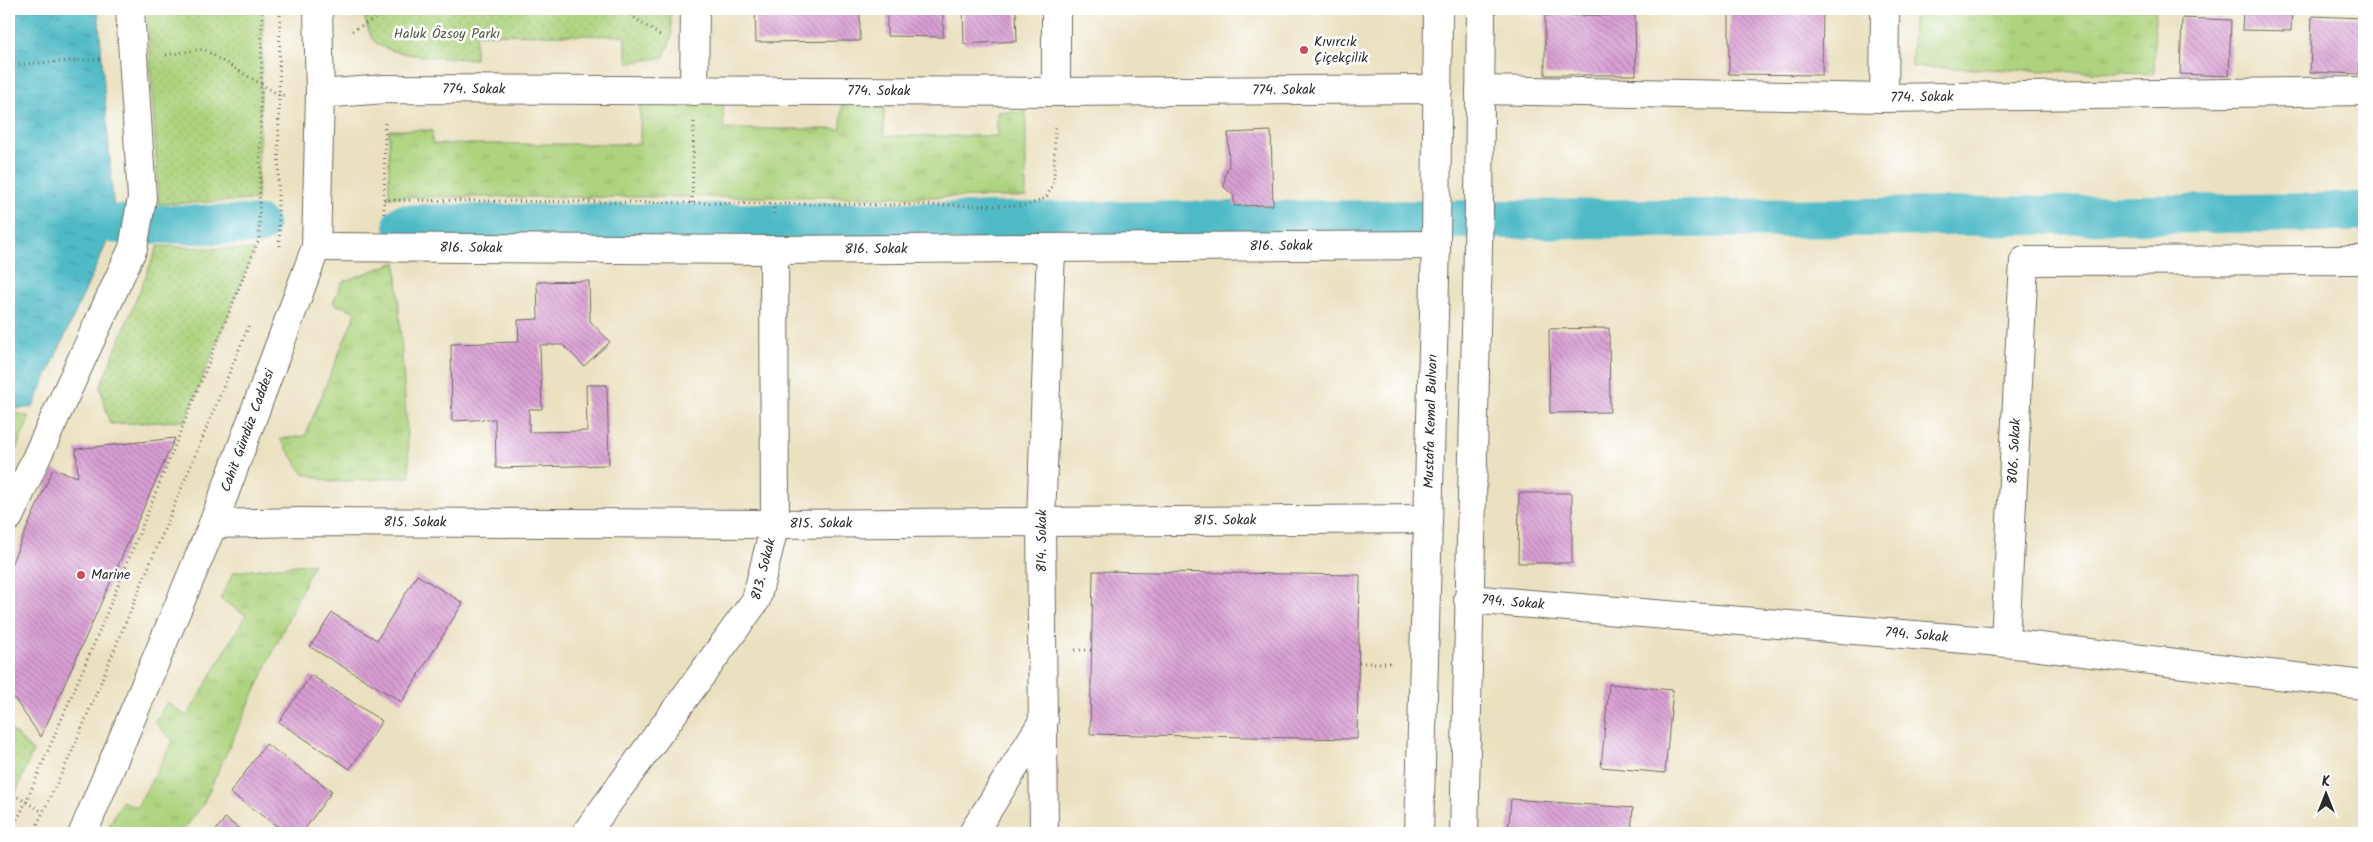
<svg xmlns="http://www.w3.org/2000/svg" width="2373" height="842" font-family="Kalam,sans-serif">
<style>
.grass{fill:url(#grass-tufts);stroke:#6c7f54}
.park{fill:url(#park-dots);stroke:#6c7f54}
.water{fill:url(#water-ripples);stroke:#3c7278}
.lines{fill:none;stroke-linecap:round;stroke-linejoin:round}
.canal{stroke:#4dbac6;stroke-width:39}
.building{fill:url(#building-back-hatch)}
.pedestrian-casing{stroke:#6e6b5f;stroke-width:30}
.minor-casing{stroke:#6e6b5f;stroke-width:30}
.secondary-casing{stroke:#6e6b5f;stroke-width:30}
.path{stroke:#6e6b5f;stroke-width:3;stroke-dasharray:1 4;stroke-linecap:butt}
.pedestrian{stroke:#fff;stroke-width:28}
.minor{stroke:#fff;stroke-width:28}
.secondary{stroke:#fff;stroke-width:28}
.poi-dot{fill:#d1495b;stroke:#fff;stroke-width:2}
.labels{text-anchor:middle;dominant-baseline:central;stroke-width:5;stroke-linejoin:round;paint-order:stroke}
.park-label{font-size:14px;fill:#525d44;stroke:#fff}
.poi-label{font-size:14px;fill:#2b2b2b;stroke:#fff;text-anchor:start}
.street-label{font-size:14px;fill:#2b2b2b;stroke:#fff}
</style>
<defs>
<pattern id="grass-tufts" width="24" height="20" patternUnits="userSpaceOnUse" patternTransform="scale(1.25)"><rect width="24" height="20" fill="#add37e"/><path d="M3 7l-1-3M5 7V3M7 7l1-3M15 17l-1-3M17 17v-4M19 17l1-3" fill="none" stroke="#95b56d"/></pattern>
<pattern id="park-dots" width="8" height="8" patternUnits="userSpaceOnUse" patternTransform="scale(1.25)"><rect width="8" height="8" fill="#add37e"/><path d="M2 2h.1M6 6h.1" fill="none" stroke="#95b56d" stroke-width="1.8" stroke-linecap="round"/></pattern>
<pattern id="water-ripples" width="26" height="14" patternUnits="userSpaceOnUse" patternTransform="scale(1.25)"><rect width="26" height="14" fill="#4dbac6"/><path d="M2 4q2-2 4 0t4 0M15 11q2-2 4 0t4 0" fill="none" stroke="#4097a1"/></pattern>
<pattern id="building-back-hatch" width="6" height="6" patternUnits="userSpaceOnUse" patternTransform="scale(1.25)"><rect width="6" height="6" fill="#d89ed3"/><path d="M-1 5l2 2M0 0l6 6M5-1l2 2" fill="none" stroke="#af81ab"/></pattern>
</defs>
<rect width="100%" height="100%" fill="#fff"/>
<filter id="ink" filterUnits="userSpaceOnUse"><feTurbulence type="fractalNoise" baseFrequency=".02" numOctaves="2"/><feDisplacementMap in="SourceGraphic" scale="10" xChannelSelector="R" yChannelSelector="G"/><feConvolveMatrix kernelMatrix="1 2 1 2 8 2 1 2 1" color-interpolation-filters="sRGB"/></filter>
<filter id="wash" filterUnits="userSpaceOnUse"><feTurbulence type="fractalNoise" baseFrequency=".0096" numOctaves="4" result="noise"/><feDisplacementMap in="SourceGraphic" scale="20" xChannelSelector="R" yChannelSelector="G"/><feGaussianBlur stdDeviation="1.12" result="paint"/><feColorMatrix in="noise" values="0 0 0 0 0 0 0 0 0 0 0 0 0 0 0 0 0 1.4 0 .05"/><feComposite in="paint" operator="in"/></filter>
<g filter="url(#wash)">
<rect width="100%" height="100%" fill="#eae1c0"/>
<!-- grass -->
<path class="grass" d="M1913,9H2155L2154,74L1912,67Z
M640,103H723L724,129H841L842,103H884V136H997V112H1026V197H389V130H432V144H640Z
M396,262L410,477L331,482L303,473L280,439L305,436L356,312L333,303L342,282Z
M314,563L202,806L181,833H105L122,801L137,807L173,741L155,723L167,702L187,717L246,615L220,599L234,572Z"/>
<!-- park -->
<path class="park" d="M147,9H264L257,200L159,204Z
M362,9H670L672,36L664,57L628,63L624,36L476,34L475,59C453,58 389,58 374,41C368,34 365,18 362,9Z
M158,246L254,250L185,421L110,424L100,387Z
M9,411L30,417L9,466Z
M9,728L33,751L9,809Z"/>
<!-- water -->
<path class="water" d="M9,9H98L115,224L33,407L16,409L9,407Z"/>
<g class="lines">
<!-- canal -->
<path class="canal" d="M115,224L259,225
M403,224L1806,218L2364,212"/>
</g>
<g id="blocks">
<!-- building -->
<path class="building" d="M755,9H860V41L756,42Z
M887,9H943V37L887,36Z
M963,9H1016L1017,41L964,44Z
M1729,9H1823L1822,75L1729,74Z
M2243,9H2292L2291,31L2242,30Z
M1635,15L1636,75H1545V16Z
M2312,16L2361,18L2359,74L2310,72Z
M2182,18L2231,20L2229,76L2180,74Z
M1271,131L1273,205L1234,206V196L1224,187L1225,175L1229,166L1228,133Z
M589,281L590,321L610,342L584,366L563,345H540L542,409H529V432L587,431L586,385H607L609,465L496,468L495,419L452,421L451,344L519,342L518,320L538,319L537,282Z
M1609,328L1610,412L1550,413L1549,329Z
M175,438L41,737L9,691V569L53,469L78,477L76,449Z
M1519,493H1572V563H1518Z
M1093,571L1360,575L1357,739L1090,734Z
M417,575L463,603L402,702L310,647L332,613L377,640Z
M311,675L382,721L350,769L279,722Z
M1609,684L1673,690L1665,773L1601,767Z
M266,744L332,791L302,833H287L230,793Z
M1511,799L1633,808L1631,833H1508Z
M225,818L245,833H214Z"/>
</g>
</g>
<g filter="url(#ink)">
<use href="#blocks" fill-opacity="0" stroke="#6e6b5f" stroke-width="1"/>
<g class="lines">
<defs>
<path id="pedestrian" d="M9,517L133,248L142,198L130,9"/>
<g id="minor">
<path id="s1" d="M1480,90L1884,98L2364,91"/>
<path d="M694,91L695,9"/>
<path d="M1056,92V9"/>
<path id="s2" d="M320,94L385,89L1056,92L1438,89"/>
<path d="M1884,98L1885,9"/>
<path id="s3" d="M316,247L774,250L1436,245"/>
<path id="s4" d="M213,524L300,522L775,524L1428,519"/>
<path id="s5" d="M1468,599L1989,641L2364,685"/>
<path id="s6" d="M2005,642L2024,261L2364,260"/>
<path id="s7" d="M586,833L756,600L775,524L774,250"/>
<path d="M973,833L1044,720"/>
<path d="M1044,833L1041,521L1051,249"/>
</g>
<g id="secondary">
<path id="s8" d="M83,833L213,524L316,247L320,94L318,9"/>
<path id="s9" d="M1419,833L1436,245L1438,9"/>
<path d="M1464,833L1479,205L1481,9"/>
</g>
</defs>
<!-- pedestrian casing -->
<use href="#pedestrian" class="pedestrian-casing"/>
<!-- minor casing -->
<use href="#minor" class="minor-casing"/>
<!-- secondary casing -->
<use href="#secondary" class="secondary-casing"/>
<!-- path -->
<path class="path" d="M622,9L662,37
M352,31L393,9
M166,55L203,49L279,95H286
M9,65L100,59
M384,200L1026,206L1046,198L1054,182L1055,124
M692,203L694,122
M774,203V217
M384,214L385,122
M280,246L278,203L280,9
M1075,650H1092
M1359,663H1391
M9,792L43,812
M10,833L26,802L99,632L259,239L262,9
M33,833L71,754L250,323"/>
<!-- pedestrian -->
<use href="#pedestrian" class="pedestrian"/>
<!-- minor -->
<use href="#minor" class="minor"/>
<!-- secondary -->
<use href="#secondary" class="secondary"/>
</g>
</g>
<!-- markers -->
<g class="poi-dot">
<circle cx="1304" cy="50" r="5"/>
<circle cx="81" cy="575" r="5"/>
</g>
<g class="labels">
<!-- park labels -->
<g class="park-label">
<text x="447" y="34">Haluk Özsoy Parkı</text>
</g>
<!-- poi labels -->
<g class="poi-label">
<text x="1314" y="42">Kıvırcık<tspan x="1314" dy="16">Çiçekçilik</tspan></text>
<text x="91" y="575">Marine</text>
</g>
<!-- street labels -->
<g class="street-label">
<text stroke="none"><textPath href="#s2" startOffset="154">774. Sokak</textPath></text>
<text stroke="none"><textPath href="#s2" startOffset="964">774. Sokak</textPath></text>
<text stroke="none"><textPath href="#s2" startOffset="559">774. Sokak</textPath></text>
<text stroke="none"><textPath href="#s1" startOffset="442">774. Sokak</textPath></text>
<text stroke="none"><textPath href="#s3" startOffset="965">816. Sokak</textPath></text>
<text stroke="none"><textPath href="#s3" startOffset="155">816. Sokak</textPath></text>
<text stroke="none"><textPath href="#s3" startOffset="560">816. Sokak</textPath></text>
<text stroke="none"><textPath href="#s9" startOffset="412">Mustafa Kemal Bulvarı</textPath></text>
<text stroke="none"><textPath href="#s8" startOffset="435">Cahit Gündüz Caddesi</textPath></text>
<text stroke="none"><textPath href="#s6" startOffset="191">806. Sokak</textPath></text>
<text stroke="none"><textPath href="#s4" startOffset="1012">815. Sokak</textPath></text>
<text stroke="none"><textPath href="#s4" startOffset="202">815. Sokak</textPath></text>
<text stroke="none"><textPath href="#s4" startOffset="608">815. Sokak</textPath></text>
<text transform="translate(1042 541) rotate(-90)">814. Sokak</text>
<text stroke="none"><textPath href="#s7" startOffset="320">813. Sokak</textPath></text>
<text stroke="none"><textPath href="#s5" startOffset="45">794. Sokak</textPath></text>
<text stroke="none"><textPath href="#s5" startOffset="450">794. Sokak</textPath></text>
</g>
</g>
<!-- margin -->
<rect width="2373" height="842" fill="none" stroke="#fff" stroke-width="30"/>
<!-- north arrow -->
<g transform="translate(2326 794)" stroke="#ffffff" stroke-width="4" paint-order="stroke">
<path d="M0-4L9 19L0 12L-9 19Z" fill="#2b2b2b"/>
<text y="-8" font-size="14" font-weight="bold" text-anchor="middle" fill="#2b2b2b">K</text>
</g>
</svg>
